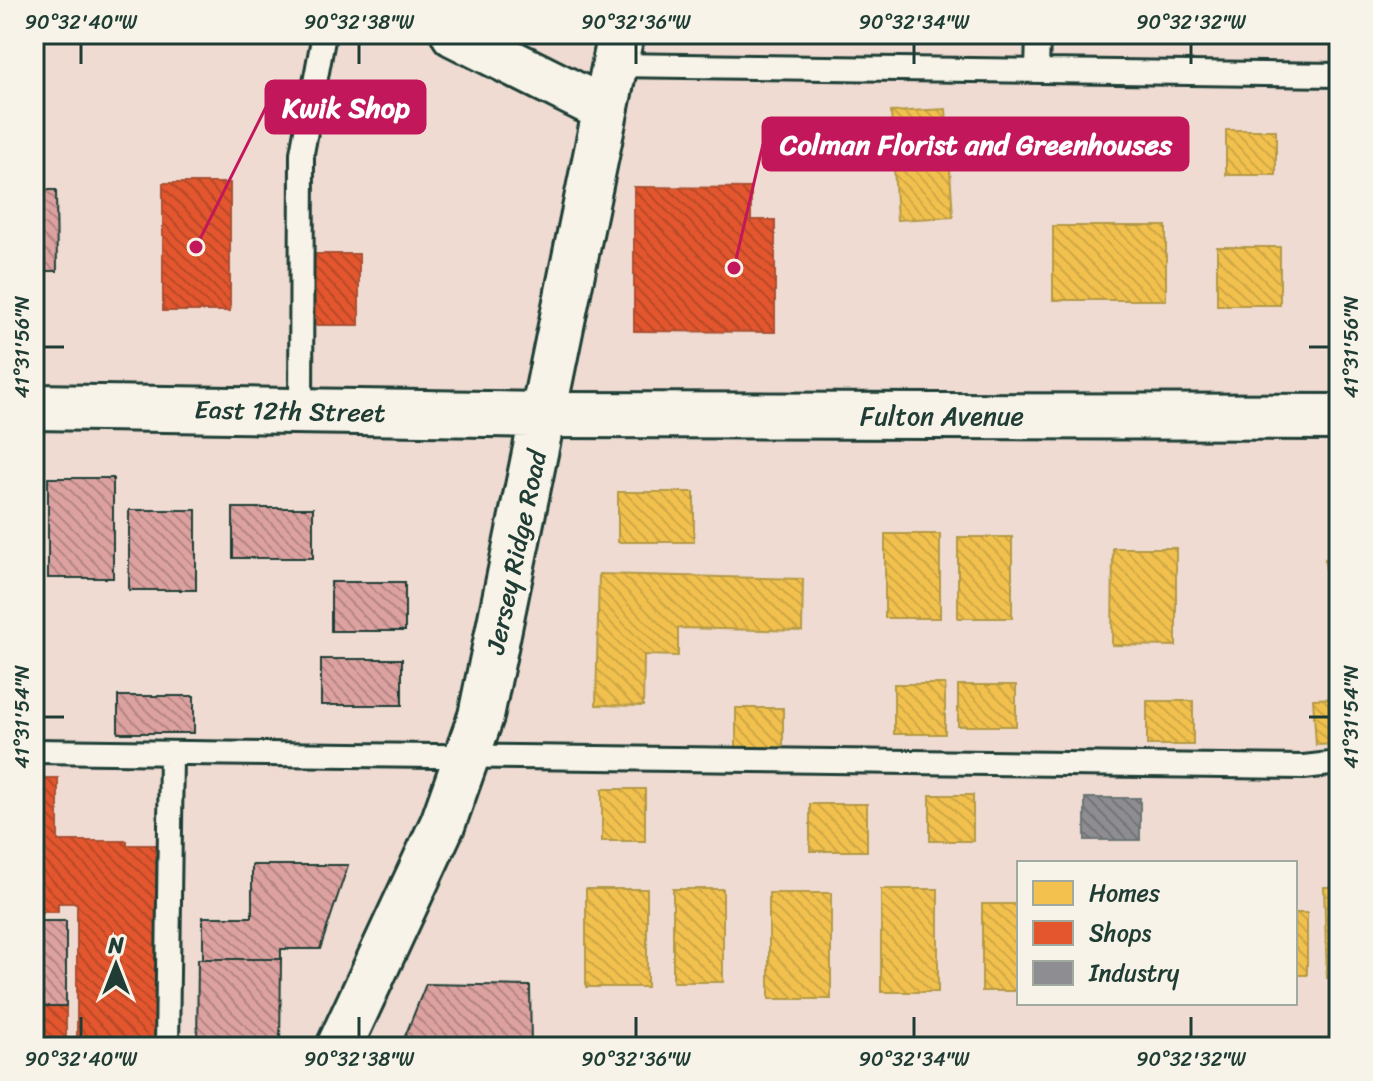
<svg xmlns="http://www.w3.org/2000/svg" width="1373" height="1081" font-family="Sriracha,sans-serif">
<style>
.homes{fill:url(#homes-back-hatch);stroke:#b39946;stroke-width:2}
.shops{fill:url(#shops-back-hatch);stroke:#a94f30;stroke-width:2}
.industry{fill:url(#industry-back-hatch);stroke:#6c7576;stroke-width:2}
.building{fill:url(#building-back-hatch);stroke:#1f3d34;stroke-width:2}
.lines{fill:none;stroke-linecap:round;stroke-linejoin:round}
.service-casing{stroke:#1f3d34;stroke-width:28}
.minor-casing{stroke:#1f3d34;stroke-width:50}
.tertiary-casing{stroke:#1f3d34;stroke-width:50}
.service{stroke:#f7f3e8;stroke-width:22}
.minor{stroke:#f7f3e8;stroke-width:44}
.tertiary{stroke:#f7f3e8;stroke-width:44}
.ticks{fill:none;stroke:#1f3d34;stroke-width:3}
.labels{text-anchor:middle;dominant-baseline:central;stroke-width:8;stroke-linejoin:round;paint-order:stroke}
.street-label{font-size:26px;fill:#1f3d34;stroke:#f7f3e8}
.leader{fill:none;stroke:#c2185b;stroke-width:3}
.callout-dot{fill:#c2185b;stroke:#f7f3e8;stroke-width:3}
.callout{fill:#c2185b;stroke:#c2185b;stroke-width:3}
.callout-label{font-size:28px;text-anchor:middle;font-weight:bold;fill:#fff}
.neatline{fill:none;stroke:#1f3d34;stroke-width:3}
.ticks-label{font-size:20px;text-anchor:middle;fill:#1f3d34}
</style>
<defs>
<pattern id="homes-back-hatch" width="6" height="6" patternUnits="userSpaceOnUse" patternTransform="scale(2)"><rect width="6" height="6" fill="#f2c14e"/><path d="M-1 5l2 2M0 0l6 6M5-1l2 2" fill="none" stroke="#cfa745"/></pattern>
<pattern id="shops-back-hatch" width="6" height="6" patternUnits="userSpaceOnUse" patternTransform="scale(2)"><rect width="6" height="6" fill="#e4572e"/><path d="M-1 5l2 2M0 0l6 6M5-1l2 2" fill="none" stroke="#b84928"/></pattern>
<pattern id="industry-back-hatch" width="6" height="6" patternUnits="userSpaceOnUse" patternTransform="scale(2)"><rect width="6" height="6" fill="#8d8d92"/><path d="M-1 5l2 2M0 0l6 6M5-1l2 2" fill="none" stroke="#737478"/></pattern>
<pattern id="building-back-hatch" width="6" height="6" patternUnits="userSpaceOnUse" patternTransform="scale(2)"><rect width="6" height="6" fill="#dda2a0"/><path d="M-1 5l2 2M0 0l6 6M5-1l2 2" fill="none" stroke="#b38583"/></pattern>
</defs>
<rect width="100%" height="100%" fill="#efdbd2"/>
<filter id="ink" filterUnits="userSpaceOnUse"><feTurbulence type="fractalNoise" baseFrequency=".0125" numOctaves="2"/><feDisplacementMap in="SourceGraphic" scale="16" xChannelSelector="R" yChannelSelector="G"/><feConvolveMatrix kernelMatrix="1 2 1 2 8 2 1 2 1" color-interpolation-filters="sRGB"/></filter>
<g filter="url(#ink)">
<!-- homes -->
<path class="homes" d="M946,109L953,217L897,220L891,112Z
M1226,130H1276V175H1226Z
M1053,226H1166V300H1053Z
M1217,247H1280V305H1217Z
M618,492H694V542H618Z
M885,534H940V618H885Z
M958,537H1012V618H958Z
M1113,548H1176V646L1112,645Z
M1339,558V644L1333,645L1325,559Z
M599,574L803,579L802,631L678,628V656L644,655L643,706L596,705Z
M894,684H945V734H894Z
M958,685H1016V726H958Z
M1339,698V744L1316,745L1313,699Z
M1147,701H1193V745H1147Z
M736,708H783V748H736Z
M602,789H645V841H602Z
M930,795H973V841H930Z
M810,804H867V851H810Z
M1324,887H1339V977L1327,978Z
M586,889H647V987H586Z
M673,889H723V982H673Z
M881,889H938V992H881Z
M769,893H831V999H769Z
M982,904H1019V991H982Z
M1295,913H1307V975H1295Z"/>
<!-- shops -->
<path class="shops" d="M163,183H230V311H163Z
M634,187L751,188V220H775V332L634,331Z
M314,254H359V325H314Z
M34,778H58V841H127V845H156V1047H77V903H58V912H34Z
M34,1006H66V1047H34Z"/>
<!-- industry -->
<path class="industry" d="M1085,798H1140V840H1085Z"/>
<!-- building -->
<path class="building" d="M34,190H56L57,271H34Z
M48,478H113V578H48Z
M233,508H313V558H233Z
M129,510H196V590H129Z
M331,582H405V631H331Z
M321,659H402V705H321Z
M118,696H194V733H118Z
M252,865H348L320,949H281V959H203V917H252Z
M34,921H66V1006H34Z
M198,959H281L280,1047H197Z
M426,984L530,986L531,1047H404L402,1044Z"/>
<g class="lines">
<defs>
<path id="service" d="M613,65L1339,75
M1037,71L1038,34
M301,411L302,153L324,34
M34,751L1304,767L1339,763
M167,1047L171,753"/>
<path id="minor" d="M545,415L1339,417"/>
<path id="tertiary" d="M454,34L604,109
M34,407L545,415
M339,1047L443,823L481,716L621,34"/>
</defs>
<!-- service casing -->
<use href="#service" class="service-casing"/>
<!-- minor casing -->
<use href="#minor" class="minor-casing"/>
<!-- tertiary casing -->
<use href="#tertiary" class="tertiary-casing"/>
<!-- service -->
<use href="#service" class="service"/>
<!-- minor -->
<use href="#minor" class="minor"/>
<!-- tertiary -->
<use href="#tertiary" class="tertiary"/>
</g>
</g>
<!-- ticks -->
<path class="ticks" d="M81,44V64M359,44V64M636,44V64M914,44V64M1191,44V64M44,347H64M1309,347H1329M44,717H64M1309,717H1329M81,1017V1037M359,1017V1037M636,1017V1037M914,1017V1037M1191,1017V1037"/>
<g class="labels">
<!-- street labels -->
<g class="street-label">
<text transform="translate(290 411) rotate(1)">East 12th Street</text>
<text x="942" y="416">Fulton Avenue</text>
<text transform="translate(516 552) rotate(-78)">Jersey Ridge Road</text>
</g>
</g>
<!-- callouts -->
<path class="leader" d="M196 247L266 107M734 268L763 144"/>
<g class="callout-dot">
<circle cx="196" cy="247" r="8"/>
<circle cx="734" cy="268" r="8"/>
</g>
<g class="callout">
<rect x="266" y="81" width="159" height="52" rx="8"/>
<rect x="763" y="118" width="425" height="52" rx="8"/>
</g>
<g class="callout-label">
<text x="346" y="117">Kwik Shop</text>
<text x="976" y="154">Colman Florist and Greenhouses</text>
</g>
<!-- margin -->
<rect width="1373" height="1081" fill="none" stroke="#f7f3e8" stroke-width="88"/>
<!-- legend -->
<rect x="1017" y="861" width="280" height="144" fill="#f7f3e8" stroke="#a1aaa0" stroke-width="2"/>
<rect x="1033" y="881" width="40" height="24" fill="#f2c14e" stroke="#a1aaa0" stroke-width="2"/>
<text x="1089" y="901" font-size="24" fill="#1f3d34">Homes</text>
<rect x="1033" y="921" width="40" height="24" fill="#e4572e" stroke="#a1aaa0" stroke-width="2"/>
<text x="1089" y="941" font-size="24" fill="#1f3d34">Shops</text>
<rect x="1033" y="961" width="40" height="24" fill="#8d8d92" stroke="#a1aaa0" stroke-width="2"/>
<text x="1089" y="981" font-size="24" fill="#1f3d34">Industry</text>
<!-- north arrow -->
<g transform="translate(116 965)" stroke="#f7f3e8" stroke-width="6" paint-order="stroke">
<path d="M0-6L14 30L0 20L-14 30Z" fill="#1f3d34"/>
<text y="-12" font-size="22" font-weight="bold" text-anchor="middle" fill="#1f3d34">N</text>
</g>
<rect x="44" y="44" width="1285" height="993" class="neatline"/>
<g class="ticks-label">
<text x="81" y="29">90°32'40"W</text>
<text x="359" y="29">90°32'38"W</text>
<text x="636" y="29">90°32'36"W</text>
<text x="914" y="29">90°32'34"W</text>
<text x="1191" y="29">90°32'32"W</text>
<text transform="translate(22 347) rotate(-90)" y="7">41°31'56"N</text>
<text transform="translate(1351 347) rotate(-90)" y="7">41°31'56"N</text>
<text transform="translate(22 717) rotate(-90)" y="7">41°31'54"N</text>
<text transform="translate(1351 717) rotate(-90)" y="7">41°31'54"N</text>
<text x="81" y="1066">90°32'40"W</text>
<text x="359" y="1066">90°32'38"W</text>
<text x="636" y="1066">90°32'36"W</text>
<text x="914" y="1066">90°32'34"W</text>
<text x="1191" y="1066">90°32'32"W</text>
</g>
</svg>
